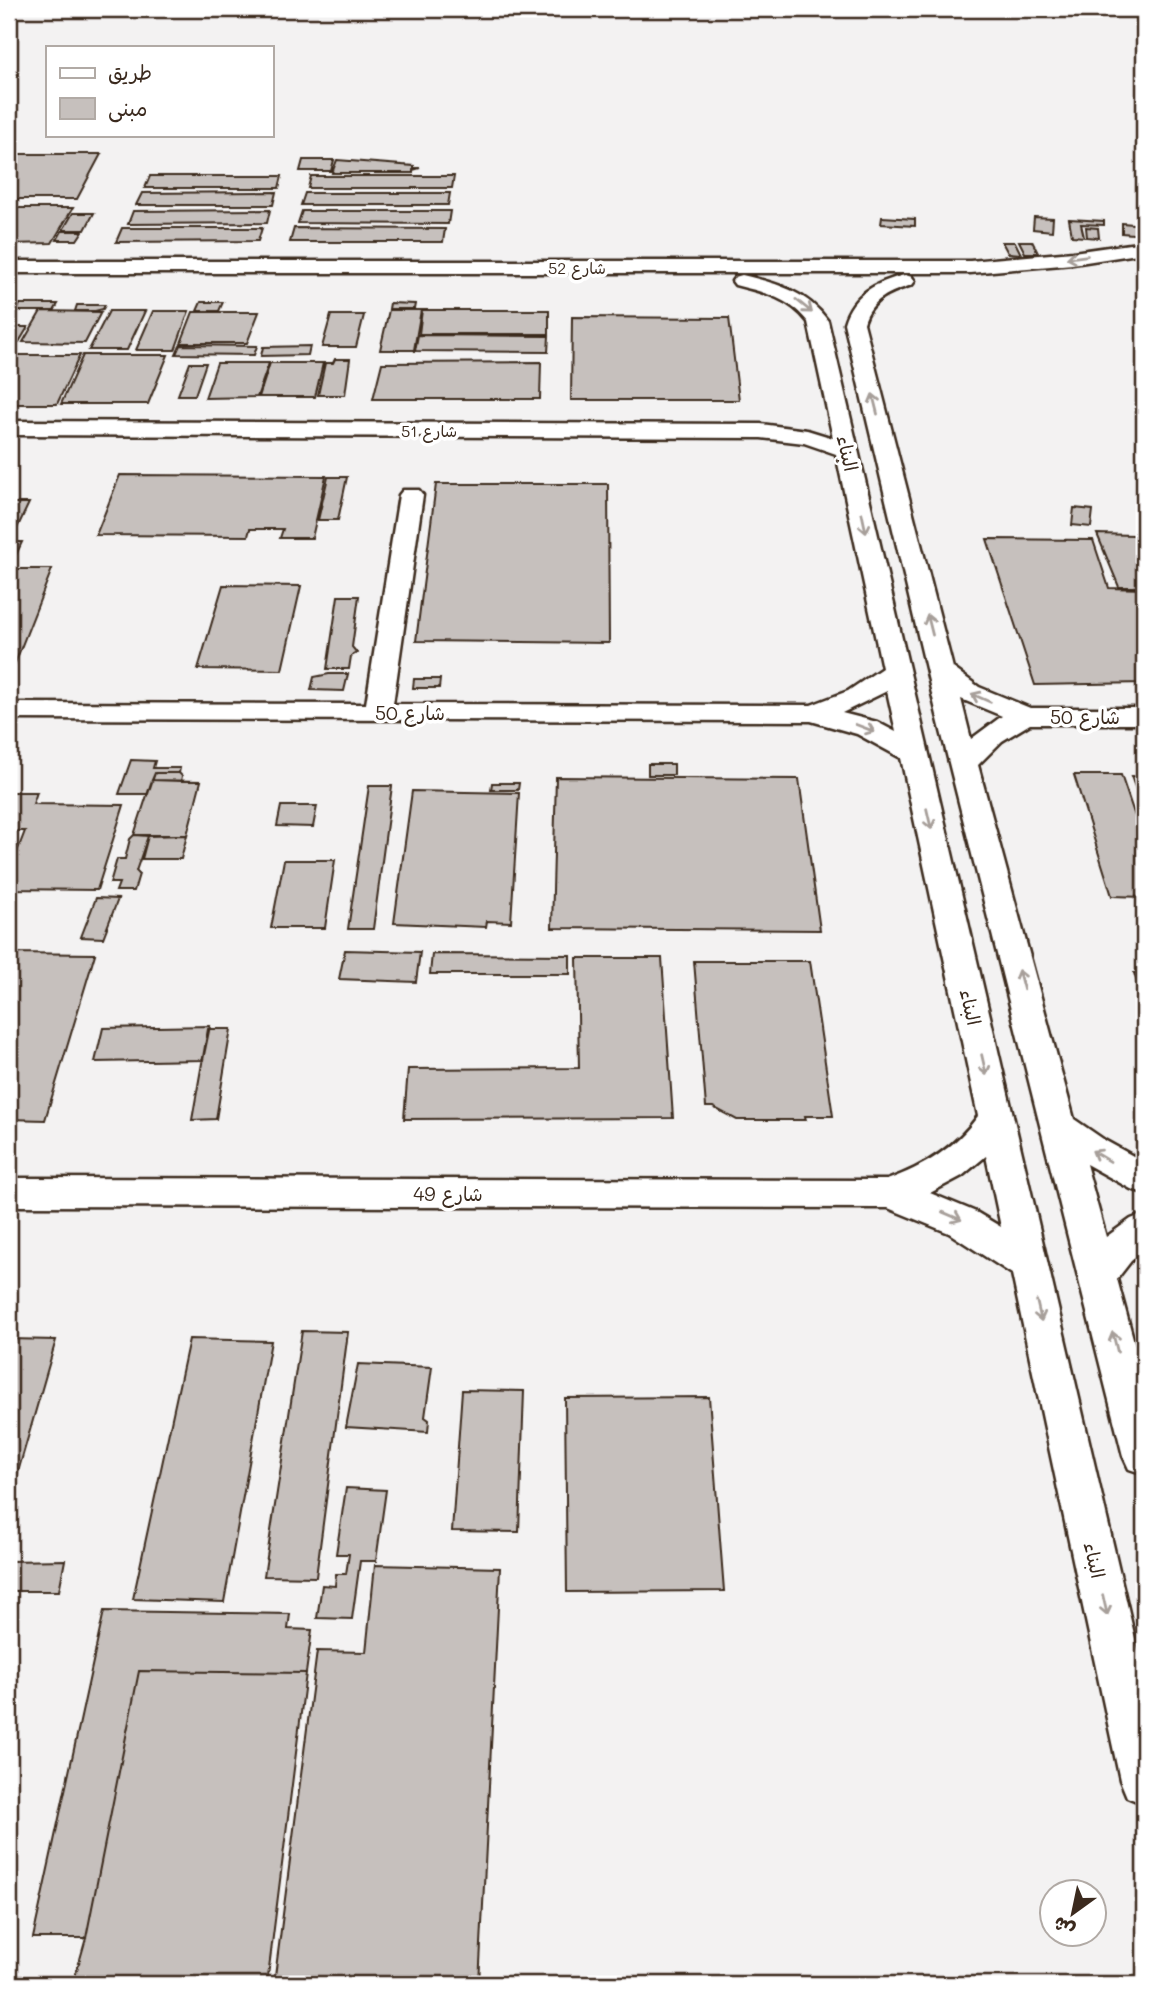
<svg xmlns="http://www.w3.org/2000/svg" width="1153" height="1993" font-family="Mali,'Playpen Sans Arabic',sans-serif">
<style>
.building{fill:#c6c0bd;stroke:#3b2a1e;stroke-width:2}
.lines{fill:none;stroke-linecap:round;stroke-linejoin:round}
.minor-casing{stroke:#3b2a1e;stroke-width:5}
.minor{fill:#fff;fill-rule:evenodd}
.oneway{stroke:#a79f9a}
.labels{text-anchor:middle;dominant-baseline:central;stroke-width:7;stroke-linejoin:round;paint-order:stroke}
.far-street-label{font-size:16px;fill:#3b2a1e;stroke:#fff}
.street-label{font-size:19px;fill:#3b2a1e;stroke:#fff}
</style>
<rect width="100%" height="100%" fill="#f3f2f2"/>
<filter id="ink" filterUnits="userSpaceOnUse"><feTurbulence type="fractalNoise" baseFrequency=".0143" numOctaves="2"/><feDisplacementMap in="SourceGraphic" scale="14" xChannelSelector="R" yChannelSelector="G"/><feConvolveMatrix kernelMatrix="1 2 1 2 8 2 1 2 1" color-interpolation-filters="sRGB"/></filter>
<g filter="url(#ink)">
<!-- building -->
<path class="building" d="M9,154H101L77,199H9Z
M303,160H334L331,171H300Z
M337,160L414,166V168H420L413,170V173H332Z
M150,176H282L279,188H145Z
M311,176H454L452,188H308Z
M276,192L273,205H136L142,193Z
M305,193H450L448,205H301Z
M9,208H73L52,243L9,244Z
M270,210L267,223L128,224L133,211Z
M302,211H450L448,224L298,223Z
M73,213H94L85,230H63Z
M882,217L915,219V226L881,224Z
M1034,217L1053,218L1052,231L1033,229Z
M1069,219L1104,221V225L1081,224L1084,237L1072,236Z
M1122,223L1144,225V235L1122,233Z
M1086,227L1098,228L1099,238L1087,237Z
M122,228H262L258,241L116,242Z
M294,228L445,229L443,242H290Z
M62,231H83L77,240H57Z
M1019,241H1032L1038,253H1025Z
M1002,242H1015L1021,254L1008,253Z
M201,302H223L219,311H197Z
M390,303L415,304L414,309H389Z
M20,304H58L54,311H17Z
M77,305H105L103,309L95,311H75Z
M389,310H421L414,350H380Z
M422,310H549V334H419Z
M41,311L101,312L85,343L23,342Z
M109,311H145L127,350H89Z
M153,311H189L175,350H136Z
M193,312H259L247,343H181Z
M331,315H364L356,347H322Z
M572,317L729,318L739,400H571Z
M15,327H28L19,342H9Z
M418,335L549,336L548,352L415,351Z
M180,345L257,346L254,355L176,354Z
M310,346L308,355L261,356L263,347Z
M9,355H80L57,404H9Z
M83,355H168L148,404H61Z
M335,359H350L345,395H318L325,363H333Z
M541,362L540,399H373L382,363Z
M190,363H206L195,395H178Z
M217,363H269L257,397L205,398Z
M270,363H323L315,397H259Z
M120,475L326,476L312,538H280L283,529H250L248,536L96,535Z
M328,477H347L338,520H318Z
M436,484H608L609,643L416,641Z
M9,503H29L12,539H9Z
M1074,508L1093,510L1091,527L1072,525Z
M1097,534L1134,535L1144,557V587H1119Z
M987,539L1093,540L1109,588L1144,589V683L1035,685Z
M9,542H22L16,555H9Z
M9,569H52L10,676H9Z
M223,585L301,586L282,670L198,669Z
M338,596H359L352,647L357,653L351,656L349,669H327Z
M329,674H348L344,691L311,690L314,677Z
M414,679H440L439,688H413Z
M131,760L155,761L153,768H180L179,773H155L148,794H119Z
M648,764H674V775H648Z
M155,773H179L182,776L181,781L152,780Z
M1074,775H1121L1144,843V897L1112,896Z
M1131,776L1144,777V812Z
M556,777L799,779L820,930L552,928Z
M152,780L201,781L187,835H134Z
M492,783H519L518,790H491Z
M369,786H392L373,929H348Z
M412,791L519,793L511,922L487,921L486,927L394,923Z
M12,792H37L33,804L124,805L97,890L9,889V873L25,831H9V800Z
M281,806H317L313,827L277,826Z
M134,835L148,836L136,871L139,874L134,891H116L119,883H110L117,859H125L130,839Z
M187,835L181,859H142L148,836Z
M284,860H335L325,928H271Z
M96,898L118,899L103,938L81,937Z
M345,950L420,952L416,982L339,979Z
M9,953L95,954L45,1120L9,1119Z
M432,954L570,955V974H430Z
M577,958H662L673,1118L404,1119L408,1069L579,1068Z
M694,961H810L833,1116H805L806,1120H737L713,1107H706Z
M1134,973H1144V1004Z
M210,1026L203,1060L95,1062L103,1028Z
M208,1029H231L216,1119L192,1120Z
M302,1331L348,1332L316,1577L264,1576Z
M9,1339L56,1340L18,1472L9,1471Z
M189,1339L271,1341L224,1602L133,1599Z
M358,1364L432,1367L425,1417L429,1420L428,1432L346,1427Z
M462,1390L524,1391L519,1532L452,1531Z
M709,1397L724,1591L567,1592L565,1398Z
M9,1471L18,1472L11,1496H9Z
M346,1488L386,1490L376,1561H360L352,1619L317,1618L322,1585L335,1586L336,1574H346L349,1554H336Z
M65,1560L59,1591H9V1561Z
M375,1565L500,1568L479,1984H274L317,1651L366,1652Z
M104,1611L290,1614L288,1629L312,1630L306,1673L139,1671L86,1938H33Z
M139,1671L306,1673L267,1984H73L86,1938Z"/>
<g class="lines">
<defs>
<path id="minor" d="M1144,242V253L1073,264L970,273H9V261H970L1073,252Z
M742,275C776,283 807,291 828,321L1144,1677V1804L1127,1797L1120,1780L1012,1274L949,1233L888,1208L9,1206V1178L887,1180C924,1167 955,1148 978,1116L901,758L857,734L811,721L9,719V703L366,704L399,495L403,490H419L423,495L393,704L811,705L848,691L882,668L836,454L804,443L761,438L9,435V421L761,424L807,430L833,438L808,322C790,298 763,292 735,285L732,281L735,277ZM887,691L896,732L877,722L842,713ZM986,1156L1001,1227L976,1212L930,1193L962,1176Z
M905,275L912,277L915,281L912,285C890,292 871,299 864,323L953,668L979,687L1030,708H1144V724H1030L1002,741L978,765L1074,1119L1106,1141L1144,1162V1193L1131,1189L1086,1164L1106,1237L1131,1219L1144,1214V1250L1131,1261L1117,1279L1144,1379V1474L1129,1469L1123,1456L937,715L844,323C853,293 877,282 905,275ZM961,699L1002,716L971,739Z"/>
</defs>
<!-- minor casing -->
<use href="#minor" class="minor-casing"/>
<!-- minor -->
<use href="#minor" class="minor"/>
</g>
<!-- one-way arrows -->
<defs><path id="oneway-shaft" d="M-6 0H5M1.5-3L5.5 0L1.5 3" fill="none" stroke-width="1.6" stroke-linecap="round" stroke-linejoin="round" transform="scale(1.75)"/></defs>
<g class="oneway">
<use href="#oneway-shaft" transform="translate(1077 257) rotate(172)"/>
<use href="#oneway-shaft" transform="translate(804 306) rotate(39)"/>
<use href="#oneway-shaft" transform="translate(875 404) rotate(-104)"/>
<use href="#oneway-shaft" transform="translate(864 523) rotate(78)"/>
<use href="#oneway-shaft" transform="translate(930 625) rotate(-104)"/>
<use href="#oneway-shaft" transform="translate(981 698) rotate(-156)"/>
<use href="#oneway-shaft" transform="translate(865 728) rotate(21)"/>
<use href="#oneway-shaft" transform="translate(929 819) rotate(77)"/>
<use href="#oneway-shaft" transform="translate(1021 980) rotate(-105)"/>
<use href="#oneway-shaft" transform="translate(984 1065) rotate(77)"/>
<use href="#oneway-shaft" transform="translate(1101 1156) rotate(-149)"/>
<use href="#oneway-shaft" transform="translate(952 1216) rotate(23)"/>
<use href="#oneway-shaft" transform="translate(1039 1311) rotate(77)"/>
<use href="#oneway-shaft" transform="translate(1115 1342) rotate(-104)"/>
<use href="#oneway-shaft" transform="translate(1105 1605) rotate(77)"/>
</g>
</g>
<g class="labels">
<!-- far-street labels -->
<g class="far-street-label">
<text x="577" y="267">شارع 52</text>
<text x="429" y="430">شارع 51</text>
</g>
<!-- street labels -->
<g class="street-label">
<text transform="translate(848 453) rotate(77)">البناء</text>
<text x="410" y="712">شارع 50</text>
<text x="1085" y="716">شارع 50</text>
<text transform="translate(971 1007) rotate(77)">البناء</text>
<text x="448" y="1193">شارع 49</text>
<text transform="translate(1095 1560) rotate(77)">البناء</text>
</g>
</g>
<!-- margin -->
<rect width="1153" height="1993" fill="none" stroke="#fff" stroke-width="35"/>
<rect x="18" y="18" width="1118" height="1958" fill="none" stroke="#3b2a1e" stroke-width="2.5" filter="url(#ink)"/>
<!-- legend -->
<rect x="46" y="46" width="228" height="91" fill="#ffffff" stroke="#b1aaa5" stroke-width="2"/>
<rect x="60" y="68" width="35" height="10" fill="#ffffff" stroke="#b1aaa5" stroke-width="2"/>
<text x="108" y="80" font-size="21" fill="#3b2a1e">طريق</text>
<rect x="60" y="98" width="35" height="21" fill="#c6c0bd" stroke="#b1aaa5" stroke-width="2"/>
<text x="108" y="116" font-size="21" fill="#3b2a1e">مبنى</text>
<!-- north arrow -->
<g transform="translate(1073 1913) rotate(213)"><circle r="33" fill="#ffffff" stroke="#b1aaa5" stroke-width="2"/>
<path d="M0-5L12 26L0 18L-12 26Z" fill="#3b2a1e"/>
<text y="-10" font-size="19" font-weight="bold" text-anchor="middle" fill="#3b2a1e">ش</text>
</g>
</svg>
